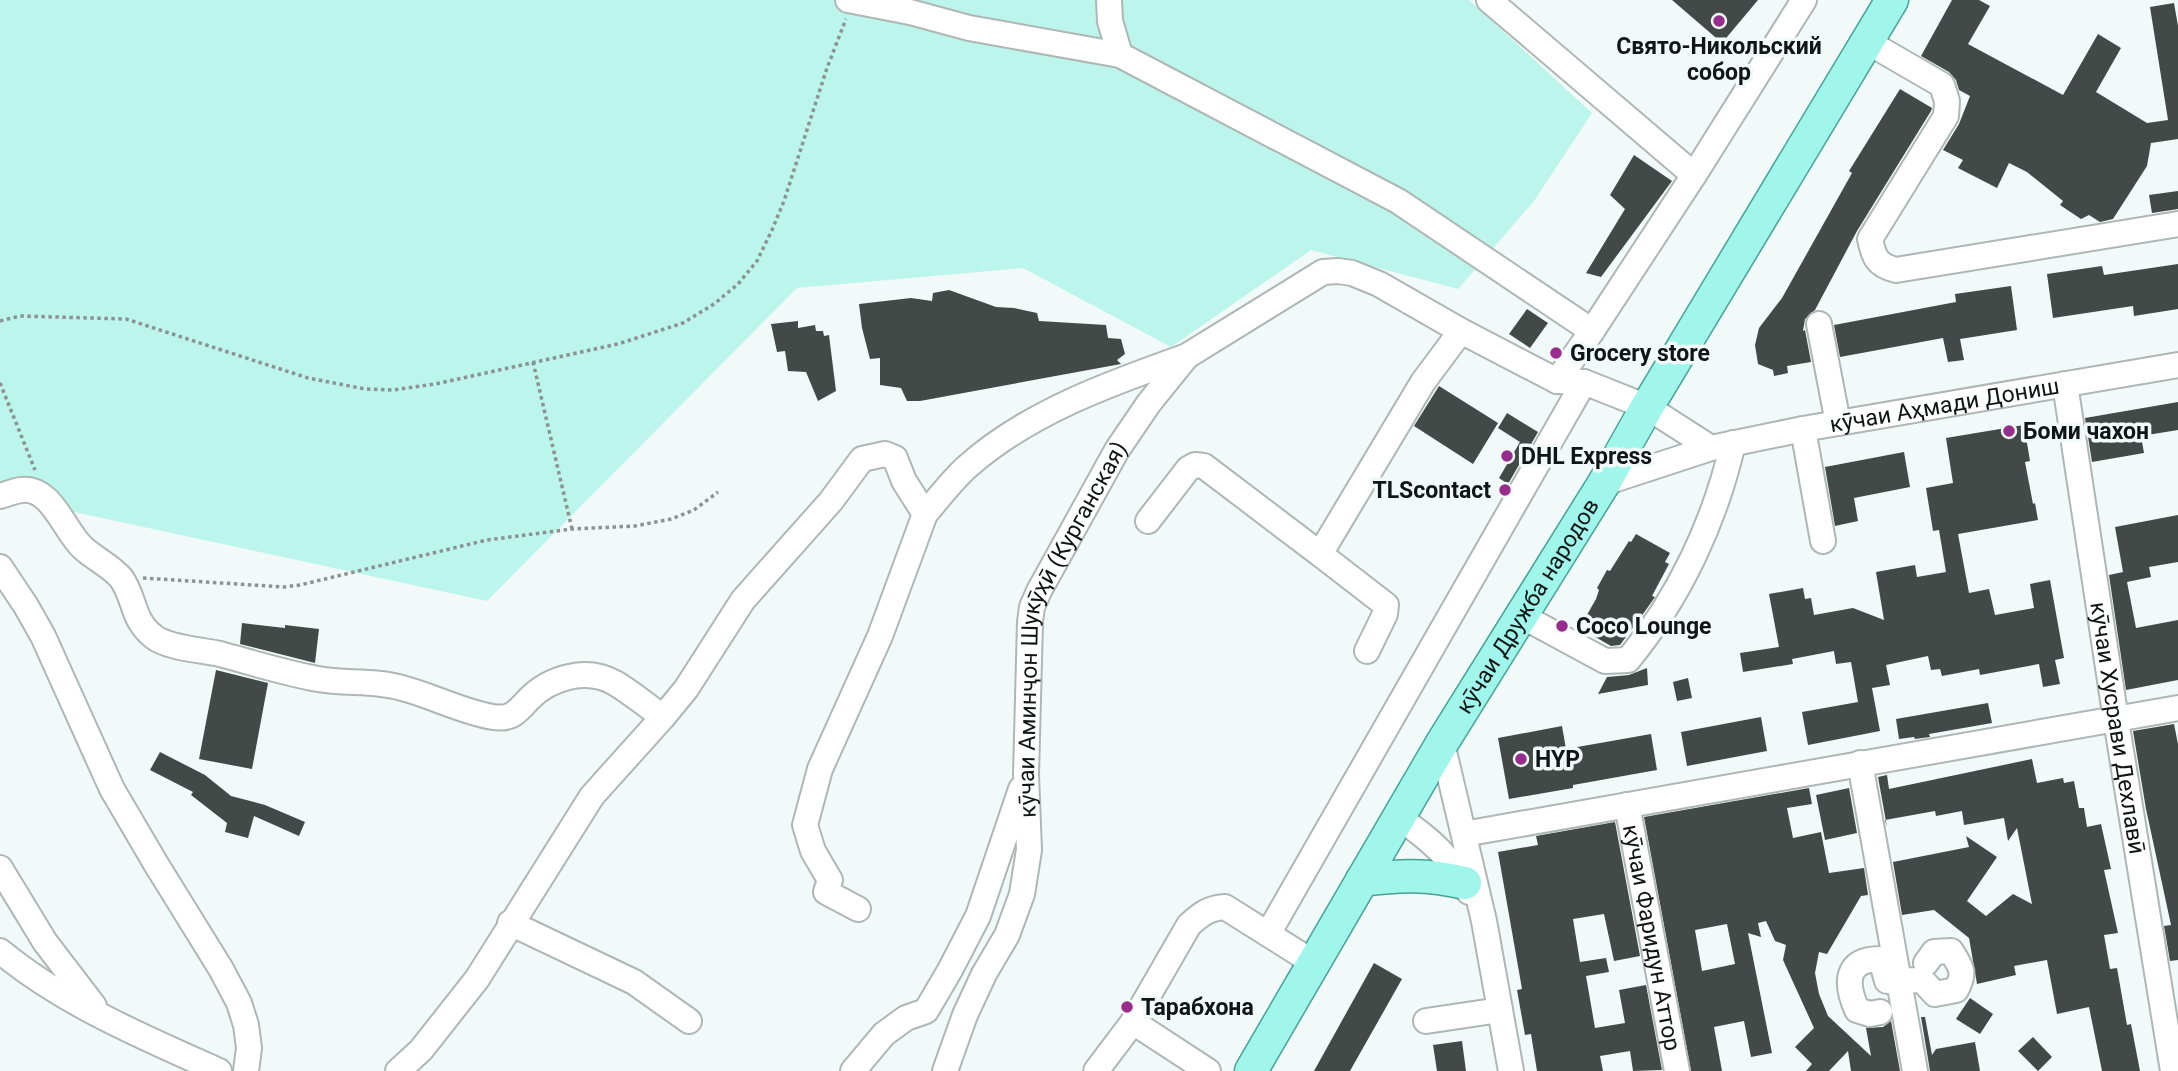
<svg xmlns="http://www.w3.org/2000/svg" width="2178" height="1071" font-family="Roboto,sans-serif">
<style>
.green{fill:#bbf5eb}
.building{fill:#424947;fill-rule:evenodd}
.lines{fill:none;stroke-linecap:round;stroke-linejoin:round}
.minor-casing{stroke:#afb7b5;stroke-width:28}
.major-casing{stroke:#45a396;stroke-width:35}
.path{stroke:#8c9291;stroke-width:3.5;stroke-dasharray:3.5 3.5;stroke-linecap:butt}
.minor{stroke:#fff;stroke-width:24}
.major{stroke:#a0f6ea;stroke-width:32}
.poi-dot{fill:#992d8e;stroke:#f2faf9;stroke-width:2.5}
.labels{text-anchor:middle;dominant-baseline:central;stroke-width:7;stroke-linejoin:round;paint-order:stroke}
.poi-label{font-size:23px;font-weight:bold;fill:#121515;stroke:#f2faf9;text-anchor:start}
.street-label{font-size:23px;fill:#121515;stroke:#f2faf9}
</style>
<rect width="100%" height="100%" fill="#f2faf9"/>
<!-- green -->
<path class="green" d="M0,0H1469L1592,113L1534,201L1458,289L1311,250L1171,347L1023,268L797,288L487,601L0,496Z"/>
<!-- building -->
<path class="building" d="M1672,0H1758L1722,43Z
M1952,0H1979L1990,6L1968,44L2063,95L2098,34L2121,48L2096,92L2147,123L2168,120L2150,7L2174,3L2178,26V139L2151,143L2147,166L2113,219L2100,222L2089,215L2081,219L2060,205L2063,201L2027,172L2009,163L1997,188L1958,168L1963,160L1943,150L1959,124L1970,96L1959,90L1956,80L1949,72L1921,56Z
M1900,89L1932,108L1931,111L1857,231L1815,310L1805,319L1803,331L1805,330L1811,362L1787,366L1788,373L1774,376L1773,370L1758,364L1755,345L1759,328L1782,298L1852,173L1849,171Z
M1634,155L1672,181L1601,277L1586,273L1625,209L1610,195Z
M2178,191V209L2152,213L2149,195Z
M2178,264V309L2134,316L2133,306L2053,318L2047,274L2102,266L2104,275Z
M2011,286L2017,330L1960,339L1964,360L1948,362L1943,338L1840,357L1834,325L1956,302L1955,294Z
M949,290L996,307L1014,308L1037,313L1039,321L1106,325L1108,338L1121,339L1125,354L1117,360L1121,364L920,401H907L901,388L880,385V358L870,359L862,328L859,304L911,298L932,301L933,293Z
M1527,309L1548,323L1530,348L1509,334Z
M798,321V328L815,325L816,331H823L824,336L829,335L836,391L818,401L806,372L788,371L785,351L777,352L771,324Z
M1439,386L1498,423L1473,464L1414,426Z
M2178,402V430L2141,436L2144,453L2092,462L2085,418Z
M1507,413L1538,432L1508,484L1499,478L1520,442L1498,428Z
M2024,425L2030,461L2025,462L2033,504L2035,503L2038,520L1958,534L1969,593L1989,589L1995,615L2034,608L2030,584L2050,580L2064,658L2055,660L2060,684L2043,687L2039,664L1980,675L1979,669L1942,676L1940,669L1931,670L1928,656L1886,665L1890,685L1872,688L1880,731L1808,745L1802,712L1858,702L1851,662L1836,664L1834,651L1792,659L1793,664L1743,672L1740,653L1779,647L1769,594L1803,588L1805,599L1811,598L1814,615L1853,608L1884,620L1876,572L1915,565L1917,577L1946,572L1939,530L1933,531L1926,488L1953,483L1946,438Z
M1904,452L1910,487L1854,498L1858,521L1835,526L1825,467Z
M2178,515V562L2149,567L2151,577L2127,582L2136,628L2178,620V680L2126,690L2109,575L2123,572L2115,527Z
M1636,534L1670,553L1665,562L1669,564L1652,596L1655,597L1643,614L1620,645L1611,646L1583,630L1587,622L1584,620L1596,599L1599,590L1597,588L1607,570L1610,571L1629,541L1631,542Z
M242,623L285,628V625L319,629L315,663L240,644Z
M1647,668L1648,685L1598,694L1607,677L1629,675Z
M216,670L268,683L252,769L199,759Z
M1688,678L1692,698L1677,701L1673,682Z
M1988,703L1992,723L1929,734L1930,737L1915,739L1914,737L1899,739L1896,719Z
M1761,717L1767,751L1687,766L1681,732Z
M2174,724L2178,744V960L2170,961L2164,926L2171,925L2146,809L2133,731Z
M1562,726L1566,749L1651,734L1657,770L1573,785V788L1509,799L1498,738Z
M160,752L205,775L231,796L265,805L305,822L299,836L254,816L248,838L225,832L227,823L191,795L193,792L150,770Z
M2032,759L2037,783L2063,778L2064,783L2074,781L2079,808H2084L2087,827L2101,824L2111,869L2104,870L2118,933L2104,935L2110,969L2117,968L2127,1025L2131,1024L2140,1071H2102L2089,1007L2057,1014L2047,960L2014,966L2016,975L1977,984L1969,938L1934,910L1902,915L1893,862L1969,847L1966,836L1997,857L1967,901L1986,916L2013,894L2032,904L2017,828L2008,841L2004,818L1964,825L1962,811L1936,816L1935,811L1885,820L1887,827L1878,777L1887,775L1889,789Z
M1809,788L1812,804L1787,808L1793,838L1821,832L1829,873L1864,868L1868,895L1861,896L1827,954L1819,952L1815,973L1819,994L1828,1016L1871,1056L1866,1028L1883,1027L1891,1021L1900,1071H1851L1848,1051L1829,1071H1806L1812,1064L1795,1047L1814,1028L1783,960L1786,945L1775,941L1766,921L1758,923L1761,937L1748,933L1772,1053L1751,1057L1744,1021L1714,1027L1722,1071H1691L1644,817ZM1727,924L1735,964L1702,971L1695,930Z
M1849,788L1857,833L1825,840L1816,795Z
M1615,822L1640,956L1614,961L1604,914L1573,919L1580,962L1606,958L1609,972L1586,976L1595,1028L1625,1023L1619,990L1646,985L1662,1070L1633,1071L1630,1051L1600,1056L1603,1071H1537L1531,1034L1525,1035L1517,990L1522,989L1498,852L1538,845L1536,836Z
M1374,963L1402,979L1350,1071H1314Z
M1970,998L1993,1014L1980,1034L1956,1019Z
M1921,1017H1925L1932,1055L1936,1049L1975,1042L1980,1071H1930Z
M2033,1037L2052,1057L2038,1071L2018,1051Z
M1462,1041L1466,1071H1437L1433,1045Z"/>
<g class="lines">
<defs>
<g id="minor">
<path d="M848,0L910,12L969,28L1120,55L1398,201L1592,331L1557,381"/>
<path d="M1109,0L1110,21L1120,55"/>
<path d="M1489,0L1694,175L1592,331"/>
<path d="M1866,41L1942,85L1947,101L1946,116L1870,239C1874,258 1877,265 1896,270L2178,224"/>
<path d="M1694,175L1804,0"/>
<path d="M1819,324L1838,423"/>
<path id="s1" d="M2065,384L2116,720L2173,1071"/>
<path d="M1803,429L1823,541"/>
<path id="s2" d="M1604,483L1711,448L1803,429L2178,365"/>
<path d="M0,496C7,494 14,491 21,490C52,486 64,531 83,548C95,559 111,566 121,578C136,599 131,619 154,637C168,648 202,650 220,654C253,663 285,673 318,679C345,684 375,680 402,688C433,696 462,712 493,717C511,720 517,712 528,700C550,677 587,667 615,683C632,693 647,706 663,717"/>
<path d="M925,514C939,498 952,480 968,466C1029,412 1111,383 1187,356"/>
<path d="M1148,521L1188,469L1195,465L1204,466L1320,554"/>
<path d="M0,567L26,606L43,636L112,789L156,864L221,969L239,1003L246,1025L249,1048L246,1071"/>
<path d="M1522,616L1605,661L1628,660C1679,598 1715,522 1733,443"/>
<path d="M1367,651L1385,614L1386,605L1320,554L1423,382L1461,331"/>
<path d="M1442,743L1484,921L1511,1071"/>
<path d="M1860,763L1915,1071"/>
<path id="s3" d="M1627,805L1677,1071"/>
<path d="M1399,818C1429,838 1453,859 1469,892"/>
<path d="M1464,834L2178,708"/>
<path d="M0,868L45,942L94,1006"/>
<path d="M510,923L634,982L689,1021"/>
<path d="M1268,934L1584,382"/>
<path d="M0,951C64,1004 143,1037 219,1071"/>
<path d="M1880,1012L1870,1014L1857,1010C1845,983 1845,959 1881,959L1887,981L1922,980L1935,994L1956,990C1966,972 1961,967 1951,951L1934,952L1926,963"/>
<path d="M1426,1021L1500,1010"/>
<path d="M398,1071L421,1050L477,979L592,796L663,717L686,689L743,600L831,501L862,459L885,454L895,458L904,481L925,514L880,636L820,769L805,825L813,851L830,880L826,892L858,909"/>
<path d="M853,1071L884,1034L906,1018L926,1011L950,970L978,916L1021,789"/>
<path id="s4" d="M945,1071L965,1015L984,974L1007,935L1022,894L1029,850L1026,775L1030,622L1032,607L1039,591L1117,450L1149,403L1187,356L1323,272L1338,271L1352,273L1379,284L1461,331L1557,381L1584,382L1647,407L1711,448"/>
<path d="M1096,1071L1133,1022"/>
<path d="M1208,1071L1133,1022L1189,925C1201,914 1209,908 1225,907L1314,963"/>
</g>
<g id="major">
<path d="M1362,880C1400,875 1427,874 1465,883"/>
<path id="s5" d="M1251,1071L1442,743L1604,483L1647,407L1892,0"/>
</g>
</defs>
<!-- minor casing -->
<use href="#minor" class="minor-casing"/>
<!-- major casing -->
<use href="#major" class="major-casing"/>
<!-- path -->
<path class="path" d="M0,321L20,316L126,319L308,378L365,389L393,390L435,384L618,344L683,323L714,304L738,284L757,261L772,230L784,201L827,68L846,19
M533,362L572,529
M0,383L35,470
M143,578L284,587L300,585L487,540L572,529L635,526L671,519L694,510L718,492"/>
<!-- minor -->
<use href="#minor" class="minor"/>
<!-- major -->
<use href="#major" class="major"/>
</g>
<!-- markers -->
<g class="poi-dot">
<circle cx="1719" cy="21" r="7"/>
<circle cx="1556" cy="353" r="7"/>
<circle cx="2009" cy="431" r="7"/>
<circle cx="1507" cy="456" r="7"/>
<circle cx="1505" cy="490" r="7"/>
<circle cx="1562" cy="626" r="7"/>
<circle cx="1521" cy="759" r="7"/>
<circle cx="1127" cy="1007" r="7"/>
</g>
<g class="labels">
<!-- poi labels -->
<g class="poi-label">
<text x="1719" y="46" text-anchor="middle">Свято-Никольский<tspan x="1719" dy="26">собор</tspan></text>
<text x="1570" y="353">Grocery store</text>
<text x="2023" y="431">Боми чахон</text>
<text x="1521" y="456">DHL Express</text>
<text x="1491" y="490" text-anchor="end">TLScontact</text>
<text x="1576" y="626">Coco Lounge</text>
<text x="1535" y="759">HYP</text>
<text x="1141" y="1007">Тарабхона</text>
</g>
<!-- street labels -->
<g class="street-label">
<text stroke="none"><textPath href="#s2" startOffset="350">кӯчаи Аҳмади Дониш</textPath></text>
<text stroke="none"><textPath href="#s5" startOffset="541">кӯчаи Дружба народов</textPath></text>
<text stroke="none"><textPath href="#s4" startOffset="469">кӯчаи Аминҷон Шукӯҳӣ (Курганская)</textPath></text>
<text stroke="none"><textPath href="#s1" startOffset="348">кӯчаи Хусрави Дехлавӣ</textPath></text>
<text stroke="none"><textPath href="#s3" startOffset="135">кӯчаи Фаридун Аттор</textPath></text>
</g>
</g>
</svg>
